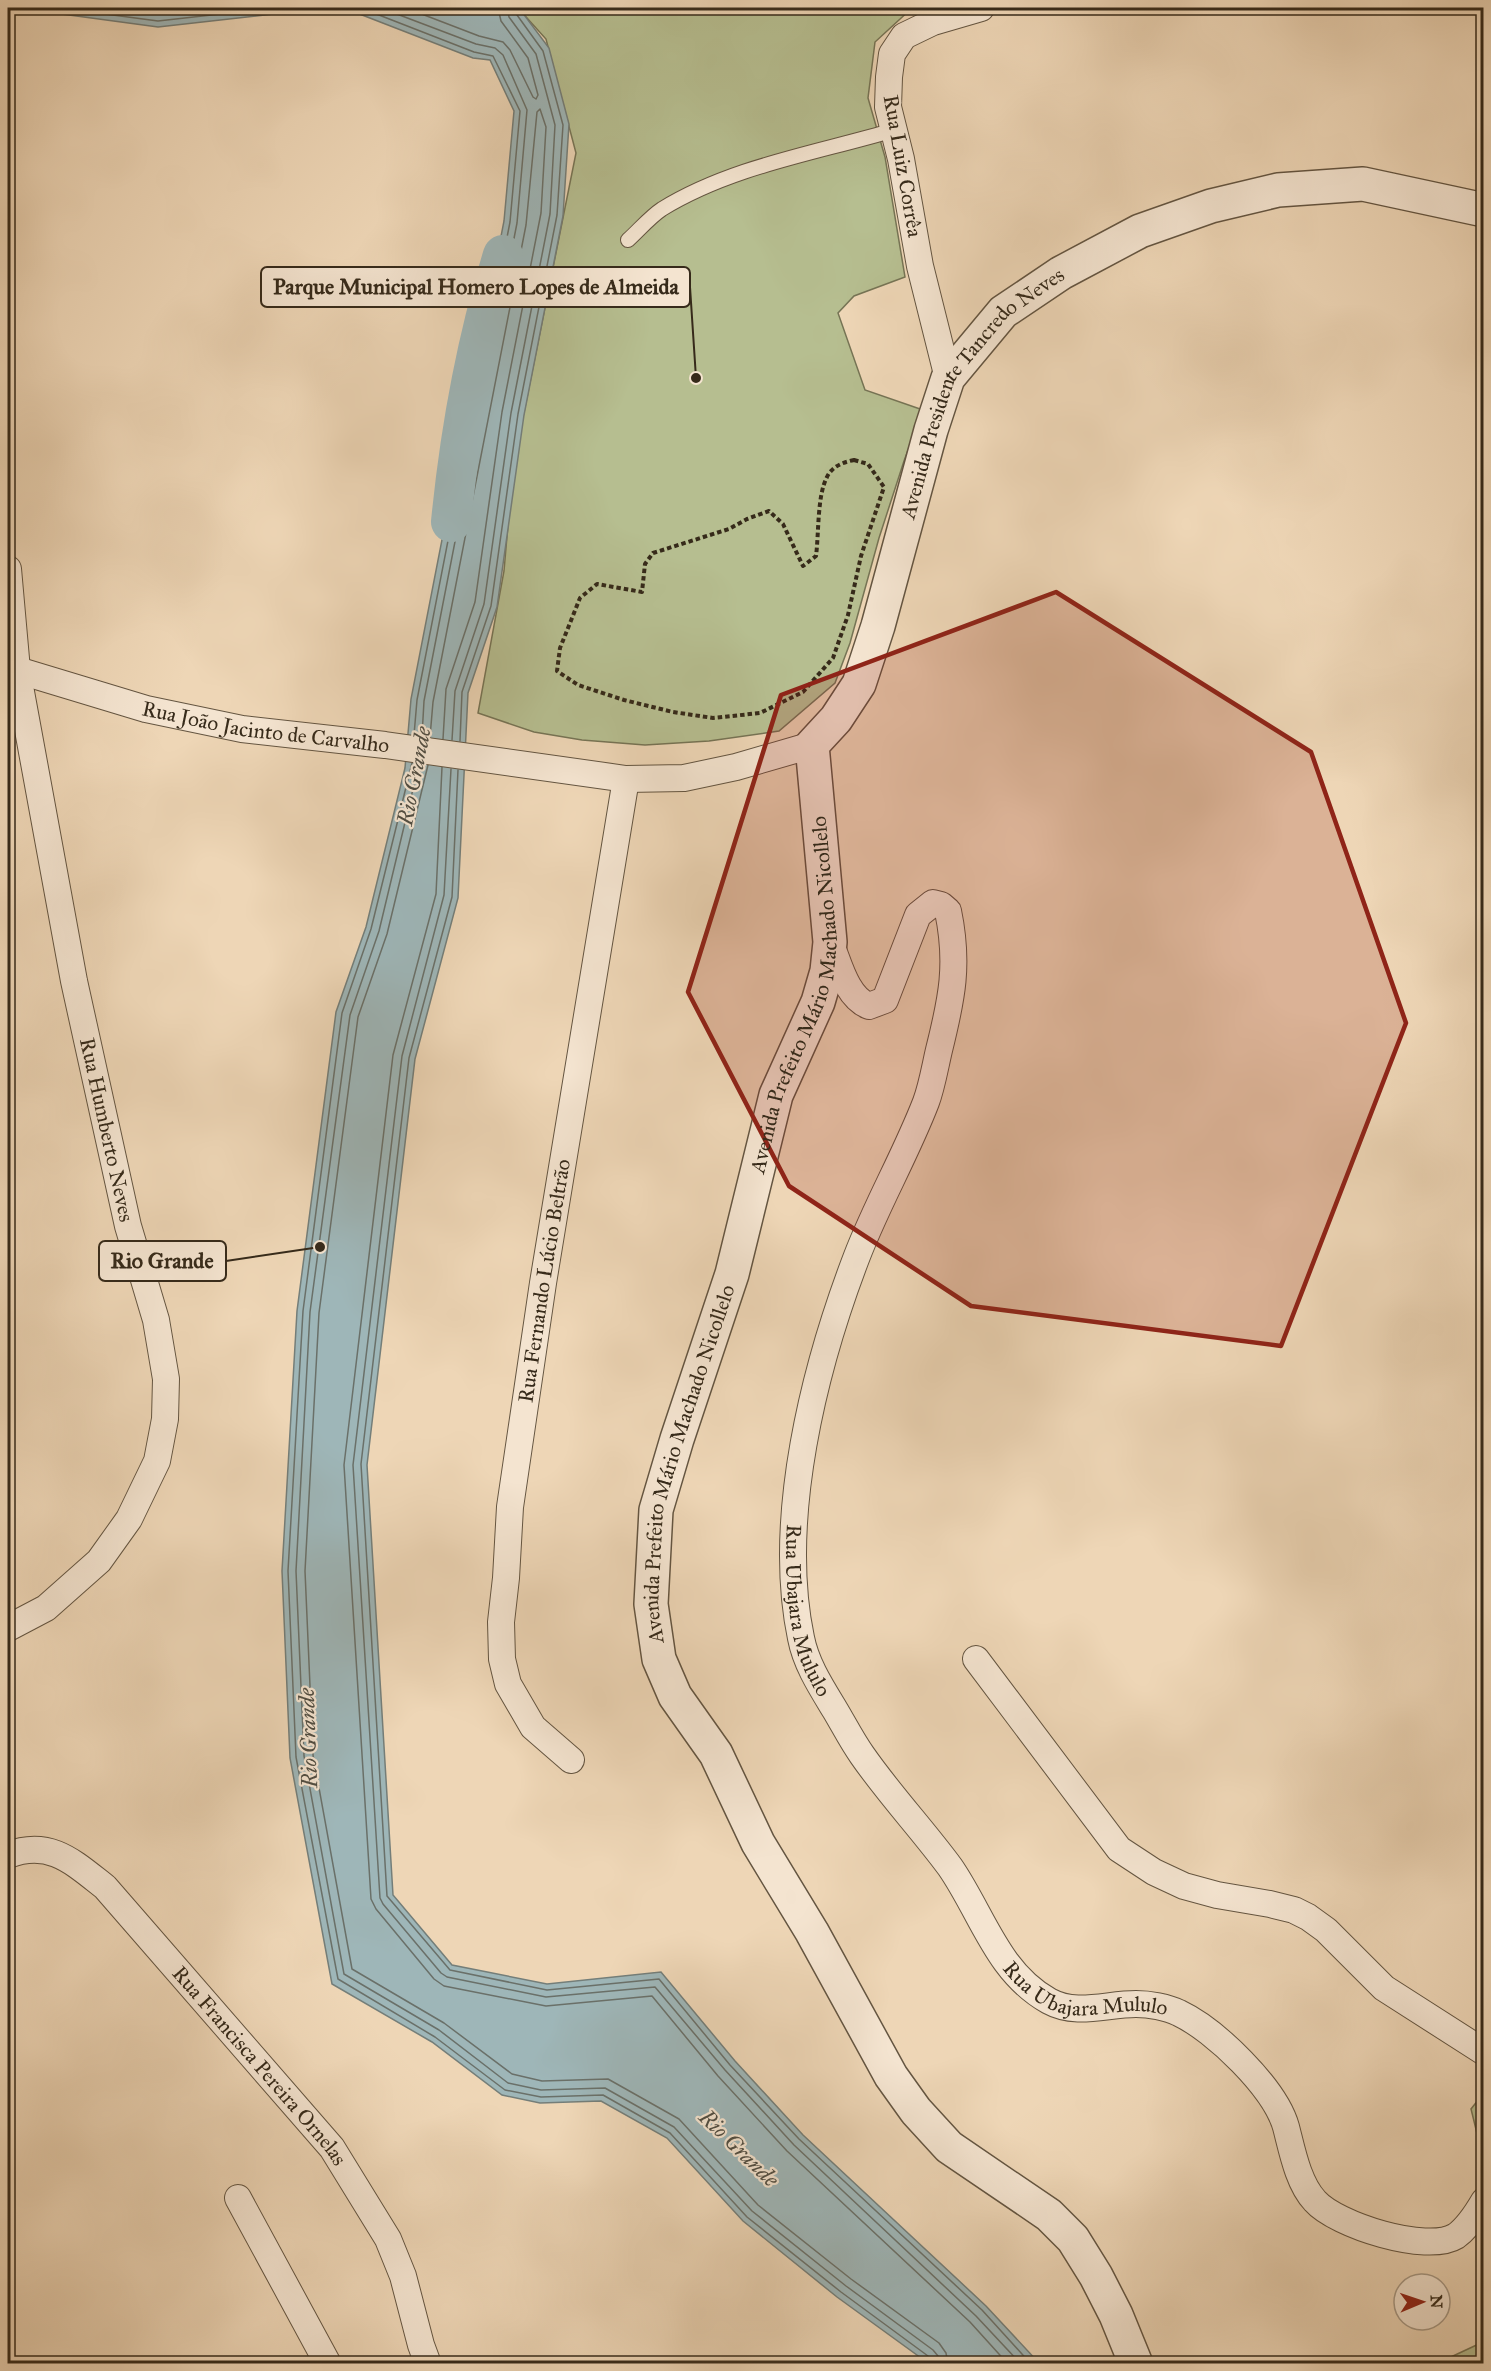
<svg xmlns="http://www.w3.org/2000/svg" width="1491" height="2371" font-family="'IM FELL Great Primer',serif">
<style>
.green{fill:#b6be90;stroke:#767455;stroke-width:1.5}
.water{fill:#9eb6b8;stroke:#747e79;stroke-width:1.5}
.lines{fill:none;stroke-linecap:round;stroke-linejoin:round}
.shore{stroke:#6a7069;stroke-width:1.5}
.river{stroke:#9eb6b8;stroke-width:40}
.service-casing{stroke:#645541;stroke-width:16}
.minor-casing{stroke:#645541;stroke-width:28}
.tertiary-casing{stroke:#645541;stroke-width:36}
.path{stroke:#362a1a;stroke-width:4;stroke-dasharray:4.5 3;stroke-linecap:butt}
.service{stroke:#f4e4d0;stroke-width:14}
.minor{stroke:#f4e4d0;stroke-width:26}
.tertiary{stroke:#f4e4d0;stroke-width:33}
.marked{fill:#8f2418;fill-opacity:0.2;stroke:#8f2418;stroke-width:4.5;stroke-linejoin:round}
.labels{text-anchor:middle;dominant-baseline:central;stroke-width:4.5;stroke-linejoin:round;paint-order:stroke}
.street-label{font-size:21px;fill:#362a1a;stroke:#f4e4d0}
.water-label{font-size:22px;font-style:italic;fill:#504d42;stroke:#f4e4d0}
.leader{fill:none;stroke:#362a1a;stroke-width:2}
.callout-dot{fill:#362a1a;stroke:#f4e4d0;stroke-width:2}
.callout{fill:#f4e4d0;stroke:#362a1a;stroke-width:2}
.callout-label{font-size:22px;text-anchor:middle;font-weight:bold;fill:#362a1a}
</style>
<rect width="100%" height="100%" fill="#eed6b6"/>
<filter id="stains"><feTurbulence type="fractalNoise" baseFrequency=".00333" numOctaves="4"/><feColorMatrix values="0 0 0 0 .2 0 0 0 0 .09 0 0 0 0 .02 0 0 0 .5 -.17"/></filter>
<radialGradient id="worn" r=".72"><stop offset=".6" stop-color="#630" stop-opacity="0"/><stop offset="1" stop-color="#630" stop-opacity=".3"/></radialGradient>
<!-- green -->
<path class="green" d="M518,8H912L875,42L868,98L885,157L905,277L854,296L838,313L865,390L923,410L904,461L879,538L850,643L835,683L779,731L709,741L645,745L582,740L534,732L478,713L504,571L513,467L576,153L546,39Z
M1483,2094V2158L1471,2109Z
M1483,2342V2363H1438Z"/>
<!-- water -->
<path class="water" d="M17,8H326L158,27Z
M344,8H519L549,48L569,124L563,216L524,415L497,607L468,693L458,898L415,1059L367,1465L393,1895L452,1965L547,1984L661,1972L735,2061L803,2135L986,2306L1039,2363H928L837,2297L743,2221L667,2138L601,2101L540,2103L502,2095L432,2042L332,1984L290,1758L282,1571L297,1311L336,1012L366,927L405,768L411,699L504,221L514,111L490,60L473,58Z"/>
<g class="lines">
<!-- shore -->
<path class="shore" d="M60,8L158,21L274,8
M115,8L158,13L209,8
M361,8L474,52L493,56L520,111L510,222L417,700L414,735
M381,8L476,44L495,48L503,55L527,110L517,223L424,701L422,736
M406,8L479,36L503,42L510,50L533,97L536,99L538,95L528,58L501,21L498,8
M430,737L433,702L526,225L537,112L540,109L546,127L541,213L502,412L475,602L446,689L443,739
M452,740L455,691L484,604L511,413L550,214L555,125L536,54L509,17L507,8
M460,741L462,692L491,606L518,414L557,215L563,125L543,51L517,15L515,8
M412,763L371,929L342,1013L303,1311L288,1571L296,1757L338,1979L435,2037L505,2090L541,2097L603,2095L670,2133L747,2217L841,2292L928,2356L931,2364
M419,764L379,931L350,1015L310,1312L296,1571L304,1756L344,1974L439,2030L508,2083L541,2090L605,2088L674,2127L752,2211L846,2286L933,2350L938,2356L939,2364
M428,765L387,934L358,1017L319,1313L305,1571L313,1755L352,1969L444,2023L512,2074L542,2081L608,2079L679,2119L758,2205L851,2279L939,2343L946,2353L948,2364
M442,767L436,894L393,1055L344,1465L371,1899L376,1909L434,1979L444,1986L546,2006L652,1996L718,2076L787,2151L970,2322L1008,2364
M451,769L444,895L402,1056L353,1465L380,1898L383,1904L441,1973L447,1977L546,1997L655,1987L725,2070L794,2145L976,2316L1021,2364
M458,770L452,897L409,1058L361,1464L387,1896L450,1970L547,1990L659,1979L730,2065L799,2139L982,2310L1031,2364"/>
<!-- river -->
<path class="river" d="M451,522C460,431 476,342 503,255"/>
<defs>
<path id="service" d="M628,240C639,230 650,217 662,209C732,166 817,153 894,130"/>
<g id="minor">
<path d="M948,378L920,266L901,159L888,107L889,77L892,54L904,36L933,22L981,8"/>
<path id="s1" d="M8,569L17,670L74,981L128,1226L156,1320L166,1379L165,1419L157,1461L129,1519L99,1561L46,1608L8,1628"/>
<path id="s2" d="M17,670L146,709L242,729L385,745L626,779L684,778L736,767L812,745"/>
<path id="s3" d="M830,942C839,963 846,997 869,1006L885,1000L918,915L933,903L941,905L948,911C959,964 952,998 939,1050C935,1067 932,1086 926,1102C906,1154 877,1204 857,1256C814,1368 776,1519 801,1638C806,1664 821,1687 835,1710C844,1725 852,1741 862,1755C889,1794 922,1829 950,1867C982,1913 997,1972 1049,2001C1076,2016 1106,2004 1136,2004C1149,2004 1167,2007 1179,2013C1215,2030 1275,2088 1286,2127C1292,2150 1298,2183 1315,2201C1336,2225 1427,2254 1456,2236C1467,2228 1477,2213 1484,2201"/>
<path d="M976,1659L1119,1849L1154,1872L1184,1886L1217,1895L1270,1904L1294,1910L1308,1917L1326,1930L1384,1988L1484,2052"/>
<path id="s4" d="M571,1760L533,1727L508,1684L502,1659L501,1622L506,1578L510,1507L543,1283L626,779"/>
<path id="s5" d="M8,1855C50,1839 73,1862 105,1887L332,2148L388,2239L403,2276L421,2345L428,2364"/>
<path d="M238,2198L328,2364"/>
</g>
<g id="tertiary">
<path id="s6" d="M1136,2364L1116,2315L1096,2276L1073,2239L1049,2215L949,2147L916,2111L891,2076L812,1932L758,1843L716,1754L675,1696L659,1659L651,1604L656,1510L677,1439L732,1274L776,1095L818,1002L827,971L830,942L812,745L836,719L859,684L878,626L931,430L948,378L1003,312L1061,273L1140,231L1211,206L1278,190L1363,184L1484,210"/>
</g>
</defs>
<!-- service casing -->
<use href="#service" class="service-casing"/>
<!-- minor casing -->
<use href="#minor" class="minor-casing"/>
<!-- tertiary casing -->
<use href="#tertiary" class="tertiary-casing"/>
<!-- path -->
<path class="path" d="M854,460L868,464L884,487L861,556L848,615L833,658L803,692L760,713L713,718L673,712L624,700L578,685L557,671L560,648L580,598L597,584L642,592L645,564L653,553L729,529L747,519L769,511L783,524L803,566L816,556C819,533 817,496 827,477C832,466 844,462 854,460Z"/>
<!-- service -->
<use href="#service" class="service"/>
<!-- minor -->
<use href="#minor" class="minor"/>
<!-- tertiary -->
<use href="#tertiary" class="tertiary"/>
</g>
<!-- marked area -->
<path class="marked" d="M1056,592L1311,752L1406,1023L1281,1346L971,1306L789,1186L688,992L781,695Z"/>
<g class="labels">
<!-- street labels -->
<g class="street-label">
<text transform="translate(903 166) rotate(80)">Rua Luiz Corrêa</text>
<text stroke="none"><textPath href="#s6" startOffset="2210">Avenida Presidente Tancredo Neves</textPath></text>
<text stroke="none"><textPath href="#s2" startOffset="256">Rua João Jacinto de Carvalho</textPath></text>
<text stroke="none"><textPath href="#s6" startOffset="1552">Avenida Prefeito Mário Machado Nicollelo</textPath></text>
<text stroke="none"><textPath href="#s1" startOffset="570">Rua Humberto Neves</textPath></text>
<text stroke="none"><textPath href="#s4" startOffset="507">Rua Fernando Lúcio Beltrão</textPath></text>
<text stroke="none"><textPath href="#s6" startOffset="1066">Avenida Prefeito Mário Machado Nicollelo</textPath></text>
<text stroke="none"><textPath href="#s3" startOffset="950">Rua Ubajara Mululo</textPath></text>
<text stroke="none"><textPath href="#s3" startOffset="1452">Rua Ubajara Mululo</textPath></text>
<text stroke="none"><textPath href="#s5" startOffset="345">Rua Francisca Pereira Ornelas</textPath></text>
</g>
<!-- water labels -->
<g class="water-label">
<text transform="translate(414 776) rotate(-79)">Rio Grande</text>
<text transform="translate(308 1738) rotate(-92)">Rio Grande</text>
<text transform="translate(739 2148) rotate(44)">Rio Grande</text>
</g>
</g>
<!-- callouts -->
<path class="leader" d="M696 378L690 287M320 1247L226 1261"/>
<g class="callout-dot">
<circle cx="696" cy="378" r="6"/>
<circle cx="320" cy="1247" r="6"/>
</g>
<g class="callout">
<rect x="261" y="267" width="429" height="40" rx="6"/>
<rect x="99" y="1241" width="127" height="40" rx="6"/>
</g>
<g class="callout-label">
<text x="476" y="294">Parque Municipal Homero Lopes de Almeida</text>
<text x="162" y="1268">Rio Grande</text>
</g>
<!-- margin -->
<rect width="1491" height="2371" fill="none" stroke="#eed6b6" stroke-width="30"/>
<rect x="9" y="9" width="1473" height="2353" fill="none" stroke="#362a1a" stroke-width="3"/>
<rect x="15" y="15" width="1461" height="2341" fill="none" stroke="#362a1a" stroke-width="1.5"/>
<!-- north arrow -->
<g transform="translate(1422 2302) rotate(88)"><circle r="28" fill="#f4e4d0" stroke="#a89a87" stroke-width="1.5"/>
<path d="M0-4.5L10 22L0 15L-10 22Z" fill="#8f2418"/>
<text y="-9" font-size="16" font-weight="bold" text-anchor="middle" fill="#362a1a">N</text>
</g>
<rect width="100%" height="100%" filter="url(#stains)"/>
<rect width="100%" height="100%" fill="url(#worn)"/>
</svg>
